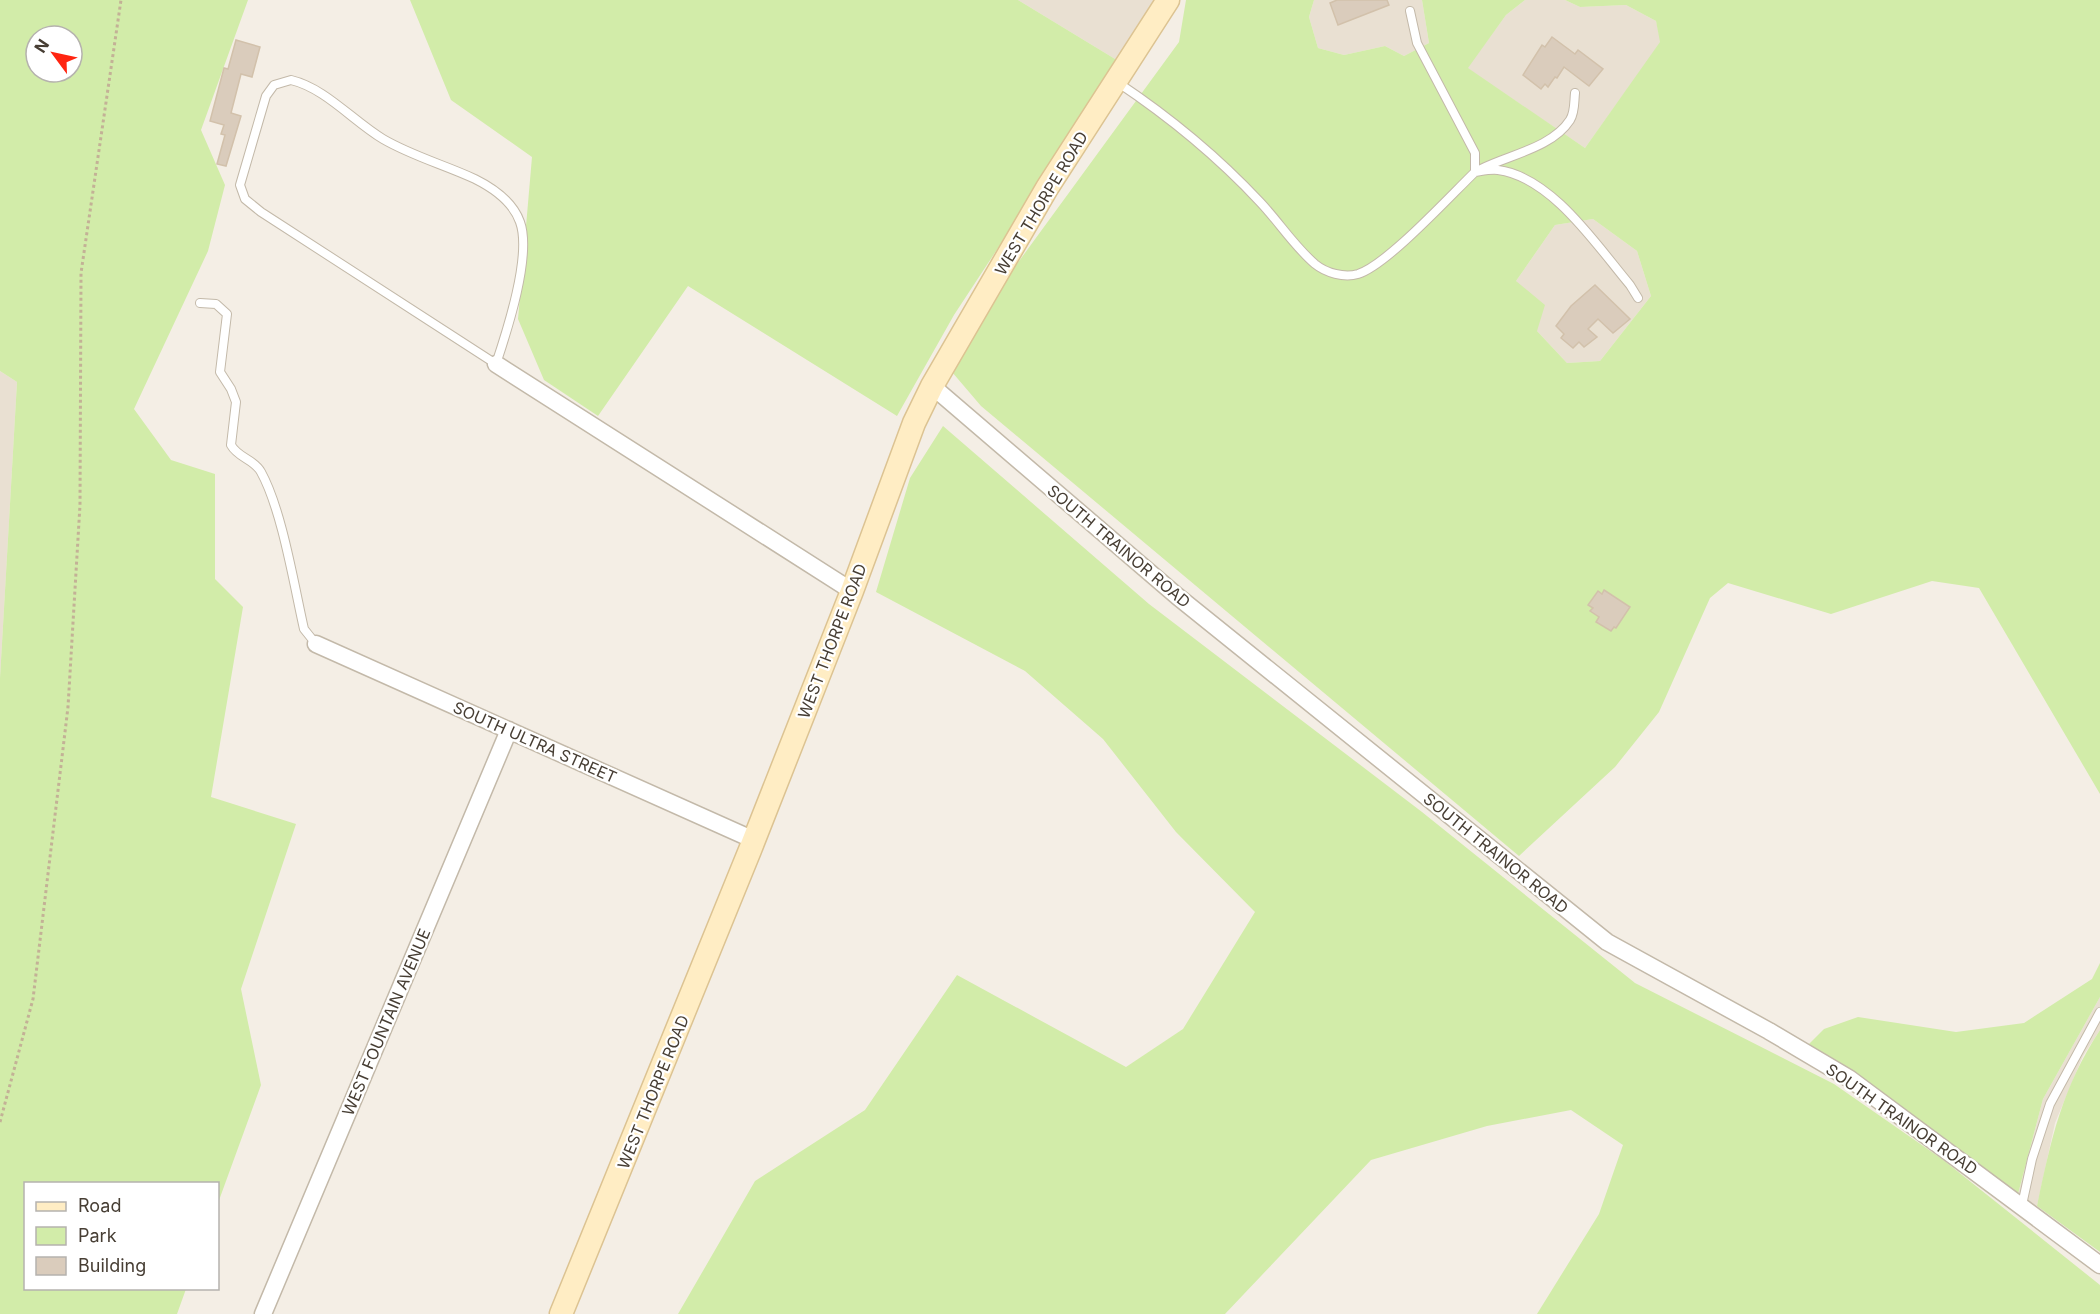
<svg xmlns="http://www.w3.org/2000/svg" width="2100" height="1314" font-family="Inter,sans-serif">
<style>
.residential{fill:#e9e0d2}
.green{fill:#d2eca9;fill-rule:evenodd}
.building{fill:#daccbc;stroke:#d2c1ab;stroke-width:1.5}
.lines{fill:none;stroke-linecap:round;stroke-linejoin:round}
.lane-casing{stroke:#c3b9a9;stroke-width:10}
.street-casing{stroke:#c3b9a9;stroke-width:19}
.secondary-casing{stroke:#dcc392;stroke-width:25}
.path{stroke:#c3b196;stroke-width:3;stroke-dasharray:3 3;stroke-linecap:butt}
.lane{stroke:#fff;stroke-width:8}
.street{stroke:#fff;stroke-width:16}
.secondary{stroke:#ffedc4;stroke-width:22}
.labels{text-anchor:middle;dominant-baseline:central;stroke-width:4.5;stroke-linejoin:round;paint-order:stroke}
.street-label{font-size:16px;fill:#473e34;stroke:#fff}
</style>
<rect width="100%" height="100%" fill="#f4eee5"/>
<!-- residential -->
<path class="residential" d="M1018,0H1154L1120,62Z
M1314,0H1422L1429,43L1404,56L1385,46L1344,55L1318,48L1309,17Z
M1525,0H1565L1580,7L1626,5L1656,21L1661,42L1585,148L1467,68L1506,15Z
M1593,219L1637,251L1651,296L1600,361L1567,363L1537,331L1516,281L1555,225Z
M0,371L17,382L0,678Z
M2100,997V1030L2083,1056L2055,1123L2037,1206L2018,1194L2043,1099Z"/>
<!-- green -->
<path class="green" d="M0,0H248L201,130L225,185L208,251L134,409L171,460L215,474V579L243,607L211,797L296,824L241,989L261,1085L218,1203V1184H26V1288L186,1289L177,1314H0V678L17,382L0,371ZM36,36H72V72H36Z
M410,0H1018L1120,62L954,315L897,416L688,286L598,416L544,380L518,319L532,157L451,100Z
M1186,0H1314L1309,17L1318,48L1344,55L1385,46L1404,56L1429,43L1422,0H1525L1506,15L1468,68L1585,148L1660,42L1656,21L1626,5L1580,7L1565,0H2100V794L1979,588L1932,581L1831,614L1728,583L1710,598L1659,712L1615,767L1519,856L981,406L952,372L1014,268L1179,42ZM1593,219L1637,251L1651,296L1600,361L1567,363L1537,331L1545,305L1516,281L1555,225Z
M943,426L1149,604L1422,812L1635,983L1834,1084L1942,1159L2100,1285V1314H1537L1599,1214L1623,1145L1571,1110L1487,1126L1371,1160L1225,1314H678L755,1181L865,1110L957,975L1126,1067L1183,1029L1255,912L1176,832L1103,739L1025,671L876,592L910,478Z
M2100,963V997L2043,1099L2018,1194L1855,1074L1807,1046L1824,1029L1858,1017L1956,1032L2024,1023L2092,979Z
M2100,1030V1252L2037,1206C2051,1139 2062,1088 2100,1030Z"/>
<!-- building -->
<path class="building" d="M1337,0H1387L1389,5L1338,25L1330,3Z
M1552,37L1575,54L1578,50L1603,69L1589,86L1564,67L1557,78L1555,77L1548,87L1545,84L1541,89L1523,75L1542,45L1545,47Z
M236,40L260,47L252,77L241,74L231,113L241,116L226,166L217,164L225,135L221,134L224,125L210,121L224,68L228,69Z
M1595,285L1630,319L1613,333L1598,319L1588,329L1597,337L1584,347L1579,342L1573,348L1561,338L1564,334L1556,326L1571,306Z
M1604,590L1630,607L1616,628L1614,627L1611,631L1596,622L1599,617L1590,611L1593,608L1588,605L1598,591L1602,594Z"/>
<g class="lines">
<defs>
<path id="lane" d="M291,80C325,88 353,121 383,139C412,156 445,165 475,179C493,188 513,202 520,222C532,255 507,331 496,364L261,212L245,199L240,185L266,96L274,85Z
M1117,82C1168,116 1218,157 1260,202C1279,222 1294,246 1315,264C1326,273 1344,278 1358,274C1387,265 1450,196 1475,172V153L1417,43L1410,11
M1481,169C1508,155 1552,148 1570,120C1575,112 1574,102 1575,93
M1475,172C1482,171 1491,169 1498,170C1552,177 1597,246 1630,285L1638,298
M200,303L216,304L227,314L220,372L231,389L236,402L231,445C238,458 254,459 261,472C282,510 294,585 304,629L316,644
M2022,1205L2032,1159L2050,1104L2100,1012"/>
<path id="street" d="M496,364L852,591
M932,386L1177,596L1607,942L1769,1031L1850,1079L2100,1265
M316,644L754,840
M263,1314L509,730"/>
<path id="secondary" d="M561,1314L750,850L852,591L914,423L932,386L1047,188L1168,0"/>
</defs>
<!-- lane casing -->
<use href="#lane" class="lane-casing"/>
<!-- street casing -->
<use href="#street" class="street-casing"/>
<!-- secondary casing -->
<use href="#secondary" class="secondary-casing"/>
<!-- path -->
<path class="path" d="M0,1122L33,999L68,707L80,505L81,273L121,0"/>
<!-- lane -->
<use href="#lane" class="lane"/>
<!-- street -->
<use href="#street" class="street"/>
<!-- secondary -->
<use href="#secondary" class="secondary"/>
</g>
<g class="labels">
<!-- street labels -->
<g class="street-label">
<text transform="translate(1041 203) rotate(-59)">WEST THORPE ROAD</text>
<text transform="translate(1119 546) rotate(40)">SOUTH TRAINOR ROAD</text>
<text transform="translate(832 641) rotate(-69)">WEST THORPE ROAD</text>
<text transform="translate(535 742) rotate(24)">SOUTH ULTRA STREET</text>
<text transform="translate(1496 853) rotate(39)">SOUTH TRAINOR ROAD</text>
<text transform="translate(386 1022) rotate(-67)">WEST FOUNTAIN AVENUE</text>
<text transform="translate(653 1092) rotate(-68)">WEST THORPE ROAD</text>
<text transform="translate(1902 1119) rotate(35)">SOUTH TRAINOR ROAD</text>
</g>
</g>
<!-- legend -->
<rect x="24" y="1182" width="195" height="108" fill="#ffffff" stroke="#b5b2ae" stroke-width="1.5"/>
<rect x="36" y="1202" width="30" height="9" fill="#ffedc4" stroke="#b5b2ae" stroke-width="1.5"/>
<text x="78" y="1212" font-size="18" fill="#473e34">Road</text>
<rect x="36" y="1227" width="30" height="18" fill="#d2eca9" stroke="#b5b2ae" stroke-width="1.5"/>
<text x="78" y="1242" font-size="18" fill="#473e34">Park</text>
<rect x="36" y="1257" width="30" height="18" fill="#daccbc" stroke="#b5b2ae" stroke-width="1.5"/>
<text x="78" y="1272" font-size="18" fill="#473e34">Building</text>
<!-- north arrow -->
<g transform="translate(54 54) rotate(303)"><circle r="28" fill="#ffffff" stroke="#b5b2ae" stroke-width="1.5"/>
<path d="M0-4.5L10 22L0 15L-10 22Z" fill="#ff2511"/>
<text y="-9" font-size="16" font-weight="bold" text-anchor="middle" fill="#473e34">N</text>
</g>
</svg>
